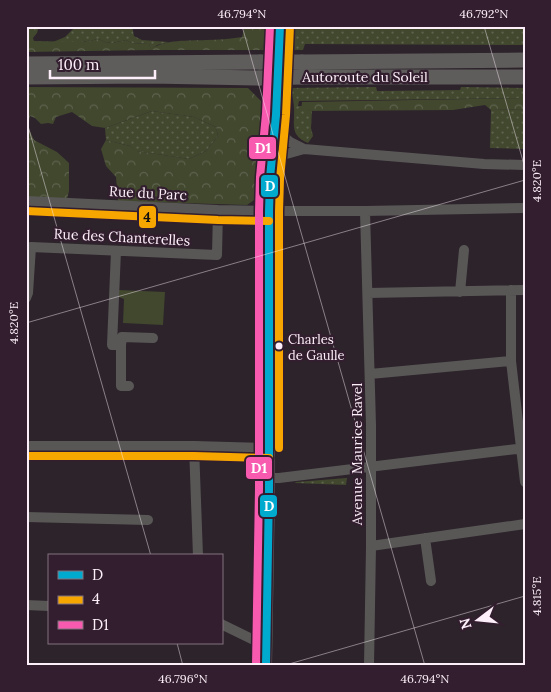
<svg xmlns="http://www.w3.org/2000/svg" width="551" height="692" font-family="Lora,serif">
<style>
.grass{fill:url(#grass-dots)}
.forest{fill:url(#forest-crowns)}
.park{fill:#41482e}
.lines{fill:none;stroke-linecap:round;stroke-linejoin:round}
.minor{stroke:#585756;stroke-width:10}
.major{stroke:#62605e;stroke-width:12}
.highway{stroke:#5f5c5c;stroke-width:15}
.highway-bridge{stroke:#5f5c5c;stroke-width:15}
.bus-1-casing{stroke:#321e2e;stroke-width:11}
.bus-2-casing{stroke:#321e2e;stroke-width:11}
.bus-3-casing{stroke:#321e2e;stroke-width:11}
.bus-1{stroke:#00a9ce;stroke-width:8}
.bus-2{stroke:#f7a600;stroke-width:8}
.bus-3{stroke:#f75aaf;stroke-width:8}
.ticks{fill:none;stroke:#fdeff9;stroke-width:1;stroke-opacity:0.45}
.bus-dot{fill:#fdeff9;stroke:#321e2e;stroke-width:2}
.labels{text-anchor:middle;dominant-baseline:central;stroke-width:4.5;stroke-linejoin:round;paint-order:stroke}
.bus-label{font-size:13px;fill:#fdeff9;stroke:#321e2e;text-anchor:start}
.street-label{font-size:14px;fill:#fdeff9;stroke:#321e2e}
.line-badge{stroke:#321e2e;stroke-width:2}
.badge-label{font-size:14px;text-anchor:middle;font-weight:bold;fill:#fff}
.pale-badge-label{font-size:14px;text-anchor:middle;font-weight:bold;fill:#111}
.neatline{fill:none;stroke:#fdeff9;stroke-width:2}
.ticks-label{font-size:12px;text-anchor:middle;fill:#fdeff9}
</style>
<defs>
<pattern id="grass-dots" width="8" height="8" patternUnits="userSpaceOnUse" patternTransform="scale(1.25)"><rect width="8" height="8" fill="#41482e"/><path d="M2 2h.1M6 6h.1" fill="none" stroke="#5d634d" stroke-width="1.8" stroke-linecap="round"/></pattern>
<pattern id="forest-crowns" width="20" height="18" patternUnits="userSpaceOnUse" patternTransform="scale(1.25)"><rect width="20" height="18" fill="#41482e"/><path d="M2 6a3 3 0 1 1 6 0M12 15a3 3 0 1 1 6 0" fill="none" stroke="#5d634d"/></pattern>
</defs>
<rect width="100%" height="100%" fill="#2d232b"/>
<!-- grass -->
<path class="grass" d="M76,26H132L134,36L142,40L169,42L157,45L151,50L149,44L132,43L126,40L112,43L105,42L99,39L82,42H53L65,37Z
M265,26H274L272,50H260L266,43V28Z
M293,26H525V45L305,44L303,50H293Z
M376,87L377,91L460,90L461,87L525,88V98L299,101L298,106H302V111H312L311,128L313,136L308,143C289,135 295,124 294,108C294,101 292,95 290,88Z
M285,88H287C290,99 293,111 290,122L283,114Z
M525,109V149L490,148L491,110Z
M152,111L194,117L216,127L218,136L206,151L189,159L136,151L130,146L106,140L105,128Z
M347,478L346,485L295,483L296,482Z"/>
<!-- forest -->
<path class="forest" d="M26,26H39L37,33L33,38L34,41L82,42L99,39L105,42L112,43L126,40L132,43L149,44L151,49C167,39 187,41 206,40C218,40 230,39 242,37L245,26H265C268,36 267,43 260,50H151L26,52Z
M26,87L248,88L264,104L270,120L263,194L247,205L118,201L116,177L106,166L101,149L106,140L130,146L137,151L189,159L206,151L218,136L216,127L194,117L152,111L105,128L92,126L72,112L56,117L53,124L48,123L41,124L35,118L30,116L28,127L34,140L57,152L69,163V191L67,199L26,197Z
M525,98V109L491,110L485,105L453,110L301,111L302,102Z"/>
<!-- park -->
<path class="park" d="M119,290L165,292L163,325L123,323L124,299L119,297Z"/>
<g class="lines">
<!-- minor -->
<path class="minor" d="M275,130L290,142L304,149
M272,158L304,149L484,164L525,165
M26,201L218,210L269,211
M284,211H365L525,208
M365,211L371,425V546L369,666
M116,251L112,345H121V386H129
M511,290V361L525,482
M460,292L464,250
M368,293L525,290
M26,298L28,293L31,247L217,255L218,210
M121,345L122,337L153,338
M370,374L511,361
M26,446H194L269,448
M194,446L198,556
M269,478H279L525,448
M26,517L148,520
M425,538L431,581
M371,546L525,524
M26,605L49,606
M221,624L258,642H267"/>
<!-- major -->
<path class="major" d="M266,666L269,489V211L270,178L276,115L280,26"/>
<!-- highway -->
<path class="highway" d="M302,62L525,60
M26,64L260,62
M26,77L151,76L259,78
M302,77H525"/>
<!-- highway-bridge -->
<path class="highway-bridge" d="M260,62H302
M259,78L302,77"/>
<defs>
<path id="bus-1" d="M266,666L269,489V211L270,178L276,115L280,26"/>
<path id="bus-2" d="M26,211L218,220L269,221
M279,448V211L280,179L286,115L290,26
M26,456H194L269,458"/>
<path id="bus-3" d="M256,666L259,489V211L260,177L266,114L270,26"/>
</defs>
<!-- bus-1 casing -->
<use href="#bus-1" class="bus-1-casing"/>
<!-- bus-2 casing -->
<use href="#bus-2" class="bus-2-casing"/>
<!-- bus-3 casing -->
<use href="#bus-3" class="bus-3-casing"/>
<!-- bus-1 -->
<use href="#bus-1" class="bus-1"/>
<!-- bus-2 -->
<use href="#bus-2" class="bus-2"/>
<!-- bus-3 -->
<use href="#bus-3" class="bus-3"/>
</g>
<!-- ticks -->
<path class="ticks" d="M242,26L425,666M484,26L525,168M26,119L151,556M26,323L525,180M177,643L183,666M282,666L525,596"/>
<!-- markers -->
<circle class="bus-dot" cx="279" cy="346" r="4.5"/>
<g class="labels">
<!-- bus labels -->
<g class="bus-label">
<text x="288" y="339">Charles<tspan x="288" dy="16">de Gaulle</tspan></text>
</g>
<!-- street labels -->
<g class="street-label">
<text x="365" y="77">Autoroute du Soleil</text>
<text transform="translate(148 193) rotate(3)">Rue du Parc</text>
<text transform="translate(122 237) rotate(3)">Rue des Chanterelles</text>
<text transform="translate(357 454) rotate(-90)">Avenue Maurice Ravel</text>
</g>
</g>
<g class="line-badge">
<rect x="248" y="136" width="29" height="24" rx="5" fill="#f75aaf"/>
<rect x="260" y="174" width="19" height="24" rx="5" fill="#00a9ce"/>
<rect x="138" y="205" width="19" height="24" rx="5" fill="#f7a600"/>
<rect x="245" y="456" width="28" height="24" rx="5" fill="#f75aaf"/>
<rect x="259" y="494" width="19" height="24" rx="5" fill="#00a9ce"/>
</g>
<g class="badge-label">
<text x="263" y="153">D1</text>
<text x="270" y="191">D</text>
<text x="259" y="473">D1</text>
<text x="269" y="511">D</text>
</g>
<g class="pale-badge-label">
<text x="147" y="222">4</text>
</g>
<!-- border -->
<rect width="551" height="692" fill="none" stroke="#321e2e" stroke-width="55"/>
<!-- legend -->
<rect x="48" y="554" width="175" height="90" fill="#321e2e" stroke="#83727f"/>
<rect x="58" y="571" width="25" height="8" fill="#00a9ce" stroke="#83727f"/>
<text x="92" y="580" font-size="15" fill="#fdeff9">D</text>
<rect x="58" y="596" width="25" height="8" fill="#f7a600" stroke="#83727f"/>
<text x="92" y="604" font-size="15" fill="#fdeff9">4</text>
<rect x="58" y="621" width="25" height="8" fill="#f75aaf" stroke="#83727f"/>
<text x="92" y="630" font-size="15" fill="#fdeff9">D1</text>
<!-- north arrow -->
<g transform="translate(478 620) rotate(254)" stroke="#321e2e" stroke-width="4" paint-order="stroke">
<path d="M0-4L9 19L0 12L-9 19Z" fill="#fdeff9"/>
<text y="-8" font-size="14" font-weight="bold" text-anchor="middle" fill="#fdeff9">N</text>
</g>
<!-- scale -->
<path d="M50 70v8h105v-8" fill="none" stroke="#fdeff9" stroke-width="2.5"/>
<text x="58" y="70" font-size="15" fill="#fdeff9" stroke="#321e2e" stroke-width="4" paint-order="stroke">100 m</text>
<rect x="28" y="28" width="496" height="636" class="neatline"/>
<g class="ticks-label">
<text x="242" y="18">46.794°N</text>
<text x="484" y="18">46.792°N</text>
<text transform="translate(537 181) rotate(-90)" y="4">4.820°E</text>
<text transform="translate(14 323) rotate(-90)" y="4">4.820°E</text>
<text transform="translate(537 596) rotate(-90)" y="4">4.815°E</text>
<text x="183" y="683">46.796°N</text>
<text x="425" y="683">46.794°N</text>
</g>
</svg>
